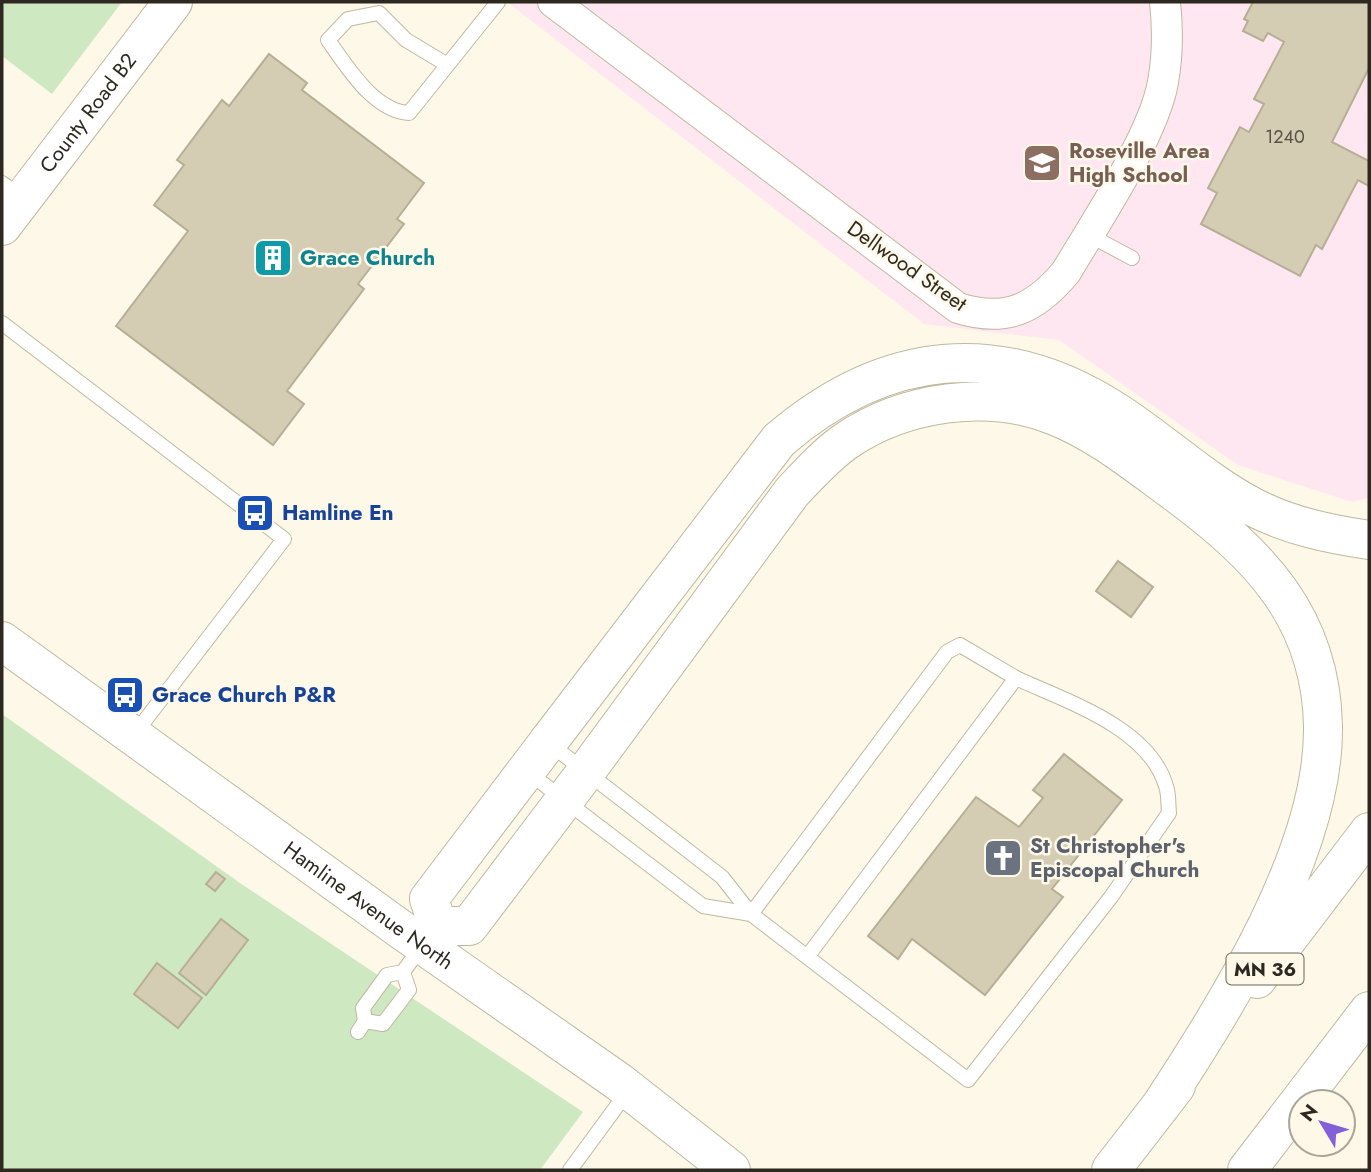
<svg xmlns="http://www.w3.org/2000/svg" width="1371" height="1172" font-family="Jost,sans-serif">
<style>
.education{fill:#ffe7f1}
.green{fill:#cee9c2}
.building{fill:#d5cdb3;stroke:#b6ae95;stroke-width:2}
.lines{fill:none;stroke-linecap:round;stroke-linejoin:round}
.lane-casing{stroke:#c1b89f;stroke-width:16}
.street-casing{stroke:#c1b89f;stroke-width:32}
.secondary-casing{stroke:#c1b89f;stroke-width:40}
.highway-casing{stroke:#c1b89f;stroke-width:40}
.lane{stroke:#fff;stroke-width:14}
.street{stroke:#fff;stroke-width:30}
.secondary{stroke:#fff;stroke-width:38}
.highway{stroke:#fff;stroke-width:38}
.labels{text-anchor:middle;dominant-baseline:central;stroke-width:5;stroke-linejoin:round;paint-order:stroke}
.number-label{font-size:18px;fill:#575245}
.shield{fill:#fdf8e8;stroke:#6b675c;stroke-width:2}
.shield-label{font-size:19px;font-weight:bold;fill:#2d2920}
.street-label{font-size:21px;fill:#2d2920;stroke:#fdf8e8}
.education-label{font-size:21px;font-weight:bold;fill:#785e54;stroke:#fdf8e8;text-anchor:start}
.culture-label{font-size:21px;font-weight:bold;fill:#0d838f;stroke:#fdf8e8;text-anchor:start}
.transit-label{font-size:21px;font-weight:bold;fill:#164399;stroke:#fdf8e8;text-anchor:start}
.worship-label{font-size:21px;font-weight:bold;fill:#5b616d;stroke:#fdf8e8;text-anchor:start}
</style>
<rect width="100%" height="100%" fill="#fdf8e8"/>
<!-- education -->
<path class="education" d="M507,2H1369V498L1352,502L1238,465L1059,340L924,324Z"/>
<!-- green -->
<path class="green" d="M2,2H122L52,94L2,56Z
M2,714L240,883L583,1112L540,1170H2Z"/>
<!-- building -->
<path class="building" d="M1253,2H1369V68L1332,142L1369,161V186L1358,180L1322,249L1316,245L1300,276L1201,224L1217,193L1208,188L1240,127L1249,132L1264,104L1254,99L1284,42L1268,33L1263,41L1243,31L1248,21L1244,19Z
M269,54L307,83L302,90L424,183L397,219L404,224L358,284L364,289L287,391L304,404L273,445L116,326L188,231L154,205L184,165L177,160L222,100L229,106Z
M1118,561L1153,587L1131,617L1096,591Z
M1064,754L1122,800L1052,889L1063,897L985,995L912,939L898,959L868,936L976,797L1019,827L1043,798L1033,790Z
M216,872L225,879L215,891L206,884Z
M221,919L248,940L206,995L179,973Z
M157,963L202,998L178,1028L134,994Z"/>
<g class="lines">
<defs>
<path id="lane" d="M446,64L406,40L379,13L348,19L328,40C347,67 374,111 409,113L498,2
M2,183L22,198
M1089,235L1132,258
M2,323L284,539L133,736
M550,744L722,877L751,914L968,1080L1111,897L1169,813C1168,805 1169,794 1166,786C1149,727 1065,701 1016,678
M529,773L703,906L751,914
M751,914L947,652L960,645L1016,678L807,957
M365,1021L383,1024L409,990L403,972
M358,1032L365,1021L363,1008L387,975L403,972L421,947
M570,1170L628,1091"/>
<path id="street" d="M553,2L958,308C1006,323 1035,309 1066,272C1095,223 1154,135 1163,82C1168,54 1168,29 1165,2"/>
<g id="secondary">
<path id="s1" d="M2,226L173,2"/>
<path id="s2" d="M2,641L403,931L619,1082L731,1170"/>
<path d="M438,926L429,899L548,742"/>
<path d="M438,926H469L585,773"/>
</g>
<path id="highway" d="M548,742L779,440C884,350 1000,336 1118,413C1164,443 1205,482 1253,507C1290,526 1329,534 1369,540
M585,773L792,492C809,474 826,455 846,441C905,401 989,389 1055,416C1100,434 1137,465 1176,493C1258,554 1321,616 1323,726C1325,851 1227,1004 1160,1107
M1257,979L1369,832
M1111,1170L1176,1086
M1247,1170L1369,1011"/>
</defs>
<!-- lane casing -->
<use href="#lane" class="lane-casing"/>
<!-- street casing -->
<use href="#street" class="street-casing"/>
<!-- secondary casing -->
<use href="#secondary" class="secondary-casing"/>
<!-- highway casing -->
<use href="#highway" class="highway-casing"/>
<!-- lane -->
<use href="#lane" class="lane"/>
<!-- street -->
<use href="#street" class="street"/>
<!-- secondary -->
<use href="#secondary" class="secondary"/>
<!-- highway -->
<use href="#highway" class="highway"/>
</g>
<!-- icons -->
<defs>
<symbol id="school-square" viewBox="-11 -11 22 22"><rect x="-9" y="-9" width="18" height="18" rx="4" fill="#8d6e63" stroke="#fdf8e8"/><path d="M0-5L7-2L0 1L-7-2ZM-4 1L0 2.5L4 1V4Q0 6-4 4Z" fill="#fff"/></symbol>
<symbol id="building-square" viewBox="-11 -11 22 22"><rect x="-9" y="-9" width="18" height="18" rx="4" fill="#0f9aa8" stroke="#fdf8e8"/><path d="M-4-6H4V6H1V3H-1V6H-4ZM-2.5-4.3h1.7v1.8h-1.7ZM.8-4.3h1.7v1.8H.8ZM-2.5-1h1.7V.8h-1.7ZM.8-1h1.7V.8H.8Z" fill="#fff"/></symbol>
<symbol id="bus-square" viewBox="-11 -11 22 22"><rect x="-9" y="-9" width="18" height="18" rx="4" fill="#1a4fb4" stroke="#fdf8e8"/><path d="M-5-6H5V4H4V6H2V4H-2V6H-4V4H-5ZM-3.5-4V0h7V-4ZM-3.5 1.2v1.5H-2V1.2ZM2 1.2v1.5H3.5V1.2Z" fill="#fff"/></symbol>
<symbol id="church-square" viewBox="-11 -11 22 22"><rect x="-9" y="-9" width="18" height="18" rx="4" fill="#6b7280" stroke="#fdf8e8"/><path d="M-1.2-6h2.4v3.5h3.3v2.4h-3.3V6h-2.4V-.1h-3.3v-2.4h3.3Z" fill="#fff"/></symbol>
</defs>
<g fill-rule="evenodd">
<use href="#school-square" x="1020" y="141" width="44" height="44"/>
<use href="#building-square" x="251" y="236" width="44" height="44"/>
<use href="#bus-square" x="233" y="491" width="44" height="44"/>
<use href="#bus-square" x="103" y="673" width="44" height="44"/>
<use href="#church-square" x="981" y="836" width="44" height="44"/>
</g>
<g class="labels">
<!-- number labels -->
<g class="number-label">
<text x="1285" y="137">1240</text>
</g>
<!-- shield labels -->
<rect class="shield" x="1226.5" y="953.5" width="77" height="31" rx="5"/>
<g class="shield-label">
<text x="1265" y="969">MN 36</text>
</g>
<!-- street labels -->
<g class="street-label">
<text stroke="none"><textPath href="#s1" startOffset="142">County Road B2</textPath></text>
<text transform="translate(907 266) rotate(35)">Dellwood Street</text>
<text stroke="none"><textPath href="#s2" startOffset="452">Hamline Avenue North</textPath></text>
</g>
<!-- education labels -->
<g class="education-label">
<text x="1069" y="151">Roseville Area<tspan x="1069" dy="24">High School</tspan></text>
</g>
<!-- culture labels -->
<g class="culture-label">
<text x="300" y="258">Grace Church</text>
</g>
<!-- transit labels -->
<g class="transit-label">
<text x="282" y="513">Hamline En</text>
<text x="152" y="695">Grace Church P&amp;R</text>
</g>
<!-- worship labels -->
<g class="worship-label">
<text x="1030" y="846">St Christopher's<tspan x="1030" dy="24">Episcopal Church</tspan></text>
</g>
</g>
<!-- border -->
<rect width="1371" height="1172" fill="none" stroke="#2d2920" stroke-width="7"/>
<!-- north arrow -->
<g transform="translate(1322 1123) rotate(308)"><circle r="33" fill="#fdf8e8" stroke="#aaa598" stroke-width="2"/>
<path d="M0-5L12 26L0 18L-12 26Z" fill="#845fda"/>
<text y="-10" font-size="19" font-weight="bold" text-anchor="middle" fill="#2d2920">N</text>
</g>
</svg>
